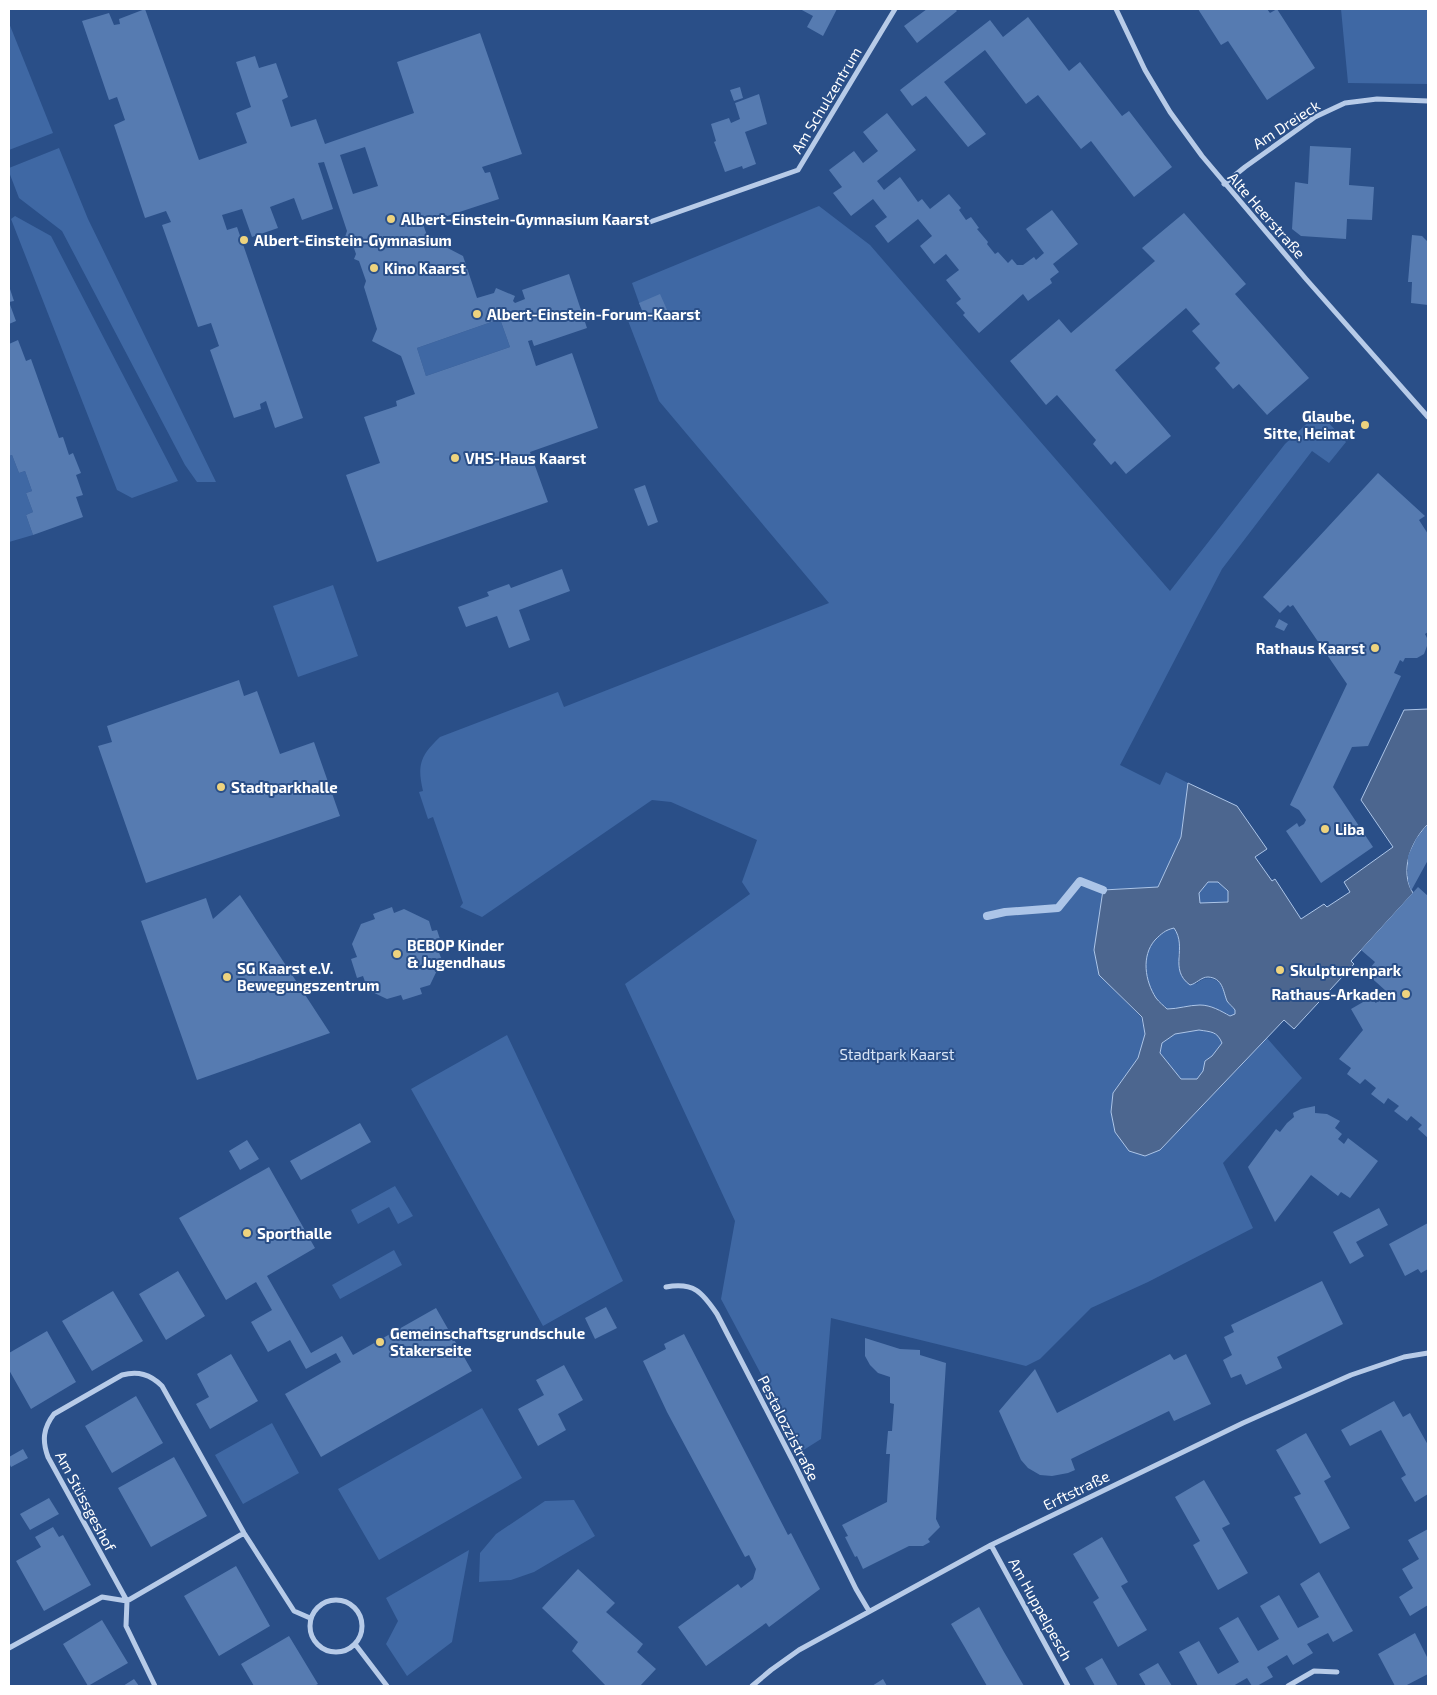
<svg xmlns="http://www.w3.org/2000/svg" width="1437" height="1695" font-family="'Exo 2',sans-serif">
<style>
.green{fill:#3f68a4}
.water{fill:#4c668f;stroke:#acc5e8;fill-rule:evenodd}
.lines{fill:none;stroke-linecap:round;stroke-linejoin:round}
.stream{stroke:#acc5e8;stroke-width:8}
.building{fill:#567bb1;fill-rule:evenodd}
.minor{stroke:#b7cbe8;stroke-width:5}
.poi-dot{fill:#eed37e;stroke:#2a4f88;stroke-width:2}
.labels{text-anchor:middle;dominant-baseline:central;stroke-width:4;stroke-linejoin:round;paint-order:stroke}
.street-label{font-size:15px;fill:#fff;stroke:#2a4f88}
.poi-label{font-size:15px;font-weight:bold;fill:#fff;stroke:#2a4f88;text-anchor:start}
.park-label{font-size:15px;fill:#dae6f7;stroke:#2a4f88}
</style>
<rect width="100%" height="100%" fill="#2a4f88"/>
<!-- green -->
<path class="green" d="M1341,9H1427L1428,26V84L1348,83Z
M9,23L53,133L9,150Z
M59,148L88,219L216,482H197L185,465L62,231L19,198L9,172V168Z
M819,206L870,245L1170,591L1285,444L1319,412L1346,442L1329,463L1312,451L1222,569L1120,765L1160,785L1166,772L1188,783L1181,837L1158,887L1103,890L1100,916L1099,975L1141,1017L1145,1034L1138,1058L1113,1093L1111,1112L1160,1150L1267,1038L1302,1078L1223,1163L1253,1228L1148,1282L1091,1308L1040,1359L1026,1366L831,1318L821,1439L802,1451L721,1299L735,1221L625,984L750,894L742,882L757,840L671,802L652,800L482,917L460,907L463,903L433,817L428,819L419,792L423,791C417,765 420,756 440,737L558,692L564,707L829,603L659,401L627,318L642,311L632,283Z
M15,216L51,236L178,481L132,498L117,490L11,219Z
M500,319L510,347L426,376L417,348Z
M9,455V456L12,455L19,473L25,471L32,491L26,493L33,512L26,515L33,535L9,542Z
M333,585L358,656L298,677L273,606Z
M1208,882H1218L1228,891V903H1200L1199,893Z
M1174,928C1181,938 1180,945 1178,957L1196,984C1205,975 1217,977 1224,988C1226,992 1226,997 1227,1000C1229,1004 1233,1007 1235,1010V1014L1231,1016C1221,1011 1211,1005 1200,1005C1189,1005 1178,1009 1167,1009C1164,1006 1159,1002 1156,998C1145,981 1141,956 1155,940C1161,933 1165,930 1174,928Z
M1199,1030C1211,1032 1217,1031 1222,1043L1212,1056L1205,1061L1203,1071L1197,1079H1181L1160,1053L1162,1043L1175,1034Z
M507,1035L623,1281L543,1326L411,1089Z
M395,1186L413,1216L398,1224L389,1207L358,1224L351,1210Z
M394,1250L402,1265L340,1299L332,1285Z
M482,1408L522,1478L379,1560L338,1489Z
M272,1423L299,1473L243,1504L215,1455Z
M574,1500L595,1536L534,1572L511,1580L479,1582L480,1553L496,1534L545,1501Z
M469,1550L452,1642L407,1676L386,1644L398,1621L386,1598Z"/>
<!-- water -->
<path class="water" d="M1428,709V824C1411,841 1399,871 1413,893L1351,961L1354,964L1294,1029L1284,1020L1160,1150L1145,1156L1129,1151L1115,1132L1111,1112L1113,1093L1138,1058L1145,1034L1142,1017L1099,975L1094,950L1103,890L1158,887L1181,837L1188,783L1237,806L1267,849L1255,857L1272,881L1275,879L1301,919L1324,904L1327,907L1350,892L1344,882L1393,847L1361,800L1404,710ZM1208,882H1218L1228,891V902L1200,903L1199,893ZM1174,928C1188,948 1168,969 1190,985C1196,984 1201,977 1208,977C1223,978 1223,991 1227,1001C1229,1004 1233,1007 1235,1010V1014L1230,1016C1221,1011 1211,1005 1200,1005C1189,1005 1178,1009 1167,1009C1164,1006 1159,1002 1156,998C1145,981 1141,956 1155,940C1161,934 1165,930 1174,928ZM1199,1030C1211,1032 1217,1031 1222,1043L1212,1056L1205,1061L1203,1071L1197,1079H1181L1160,1053L1162,1043L1175,1034Z"/>
<g class="lines">
<!-- stream -->
<path class="stream" d="M987,916L1005,912L1058,908L1080,881L1103,890"/>
</g>
<!-- building -->
<path class="building" d="M145,9L199,160L247,143L236,113L251,107L236,62L255,56L259,68L276,63L288,97L282,100L291,127L316,119L325,144L414,113L397,62L480,33L522,154L482,167L485,173L490,172L499,199L423,224L431,247L440,244L463,256L477,298L494,293L496,288L515,296L513,301L515,303L525,299L522,290L569,274L587,328L534,346L532,340L528,341L536,366L572,353L598,428L530,452L548,502L377,562L346,475L380,463L364,417L397,406L396,401L415,394L401,356L372,341L377,329L364,287L366,281L359,261L354,259L356,254L351,240L345,237L347,231L324,162L318,163L333,209L302,220L294,198L270,207L278,228L252,237L242,209L222,215L227,230L237,227L303,418L275,428L266,401L260,404L261,409L234,418L210,350L219,346L211,323L198,327L162,225L171,222L166,211L145,218L114,125L125,120L117,97L109,100L82,21L109,13L114,25L120,24L119,19ZM365,147L378,186L353,194L340,155ZM500,319L510,347L426,376L417,348Z
M800,9H837L823,36L807,27L813,16Z
M927,9H955L957,11L917,43L904,26Z
M1198,9H1267L1270,13L1277,9L1315,68L1267,100L1228,41L1221,45Z
M1028,17L1069,71L1080,62L1122,116L1129,111L1172,167L1134,197L1091,141L1081,149L1038,95L1026,104L985,50L944,82L986,134L968,147L926,96L912,106L900,90L990,20L1003,37Z
M740,87L743,98L734,101L730,90Z
M759,94L767,124L745,132L756,164L743,169L742,166L725,172L714,142L716,141L711,124L729,118L731,123L740,119L735,103Z
M887,113L916,150L877,181L884,190L900,177L918,202L922,199L930,209L949,194L961,208L959,210L966,220L971,217L979,228L977,229L988,242L987,244L995,254L998,252L1008,263L1012,259L1017,265H1023L1034,257L1036,260L1044,253L1026,229L1052,210L1078,244L1053,264L1059,272L1050,279L1052,283L1028,301L1023,294L979,333L963,315L965,313L956,303L961,299L946,280L959,270L946,254L934,264L920,246L932,236L918,219L888,243L875,226L887,217L873,199L851,216L833,193L842,187L829,170L854,151L863,163L878,151L863,132Z
M1310,146L1351,148L1349,185L1374,187L1372,220L1347,219L1346,239L1301,236L1292,229L1295,182L1308,184Z
M1184,213L1246,284L1235,294L1309,378L1267,415L1239,384L1233,389L1215,368L1220,363L1192,331L1200,324L1186,308L1115,370L1171,436L1126,474L1115,461L1111,465L1093,444L1096,440L1057,395L1046,405L1010,361L1059,319L1071,333L1155,261L1142,248Z
M1412,235L1422,236L1428,242V305L1411,303L1412,282H1408Z
M9,286L14,301L9,302L16,321L9,324Z
M660,294L668,312L647,321L639,303Z
M18,340L26,361L31,359L59,438L63,437L69,455L73,453L81,473L76,475L83,495L76,497L83,517L33,535L26,515L33,512L26,493L32,491L25,471L19,473L12,455L9,456V344Z
M1378,473L1425,516L1419,520L1428,534V632L1425,634L1427,638V646L1424,654L1417,658H1405L1403,662L1400,660L1394,673L1401,676L1368,746L1352,747L1333,787L1373,847L1321,883L1286,831L1297,823L1299,827L1304,824L1306,820L1299,810L1290,805L1347,684L1293,605L1290,607L1288,605L1280,613L1263,597Z
M645,485L658,522L648,526L634,489Z
M562,569L570,591L519,610L530,640L509,648L497,616L466,627L458,607L489,596L487,592L509,584L511,588Z
M1279,619L1288,624L1284,631L1275,627Z
M239,680L244,696L257,691L280,754L314,742L340,816L146,883L98,746L112,742L107,726Z
M1428,824V860L1411,891L1408,881V856L1416,839Z
M1418,887L1428,896V1138L1418,1129L1422,1125L1411,1116L1407,1121L1394,1111L1399,1106L1388,1098L1384,1104L1371,1094L1376,1088L1365,1079L1360,1084L1347,1074L1351,1068L1339,1059L1363,1030L1351,1009L1370,998L1376,1003L1386,991L1366,973L1375,962L1361,950Z
M240,895L330,1033L197,1080L141,921L206,898L213,919Z
M392,907L394,913L404,909L429,921L432,931L437,930L443,948L438,950L442,960L430,985L420,988L422,994L403,1000L401,995L387,999L368,990L363,976L357,978L351,959L357,957L352,944L361,924L375,919L373,914Z
M1315,1106V1113L1327,1114L1340,1121L1335,1128L1342,1134L1338,1139L1344,1144L1348,1138L1378,1161L1350,1198L1341,1192L1338,1196L1311,1175L1275,1222L1248,1167L1276,1129L1280,1132L1287,1123L1294,1117L1293,1113L1301,1109Z
M360,1123L371,1142L301,1180L290,1161Z
M247,1140L259,1159L240,1170L229,1151Z
M269,1167L315,1248L267,1276L311,1353L342,1336L353,1355L436,1308L472,1371L321,1457L285,1394L341,1362L336,1353L306,1369L290,1340L268,1352L251,1322L272,1310L256,1282L226,1300L179,1218Z
M1379,1208L1388,1225L1356,1242L1364,1256L1350,1264L1333,1232Z
M1428,1223V1269L1421,1273L1418,1269L1405,1276L1389,1244Z
M178,1271L205,1316L166,1340L139,1294Z
M1322,1281L1343,1324L1277,1357L1282,1368L1246,1385L1241,1374L1231,1378L1223,1360L1232,1355L1224,1337L1234,1332L1231,1325Z
M113,1291L143,1341L92,1371L62,1321Z
M606,1307L617,1328L595,1339L585,1318Z
M47,1331L76,1382L31,1409L9,1370V1353Z
M684,1334L788,1535L791,1533L820,1589L769,1627L766,1623L706,1666L678,1627L738,1584L741,1588L753,1579L756,1569L749,1555L745,1557L667,1412L643,1361L666,1349L664,1344Z
M865,1338L900,1349L920,1350V1355L946,1363L936,1519L940,1527L928,1539L930,1542L923,1546H909L863,1569L857,1556L855,1557L845,1537L848,1536L842,1525L887,1502L890,1454H886L888,1431H892L894,1404L890,1403V1377L878,1373L870,1365L865,1356Z
M231,1354L258,1401L210,1429L196,1404L209,1397L197,1374Z
M1170,1354L1174,1360L1186,1354L1211,1404L1174,1421L1169,1411L1071,1459L1075,1470L1068,1473L1052,1476L1040,1475L1028,1468L1021,1460L999,1411L1035,1369L1057,1413Z
M564,1365L583,1400L558,1414L566,1430L538,1446L518,1409L544,1395L536,1380Z
M136,1396L163,1443L112,1473L85,1426Z
M1394,1401L1403,1417L1410,1413L1428,1445V1494L1415,1502L1401,1478L1406,1475L1381,1430L1350,1446L1341,1430Z
M1306,1433L1331,1477L1324,1481L1350,1528L1320,1544L1294,1497L1301,1494L1276,1450Z
M23,1449L28,1458L11,1467L9,1463V1457Z
M174,1457L207,1516L151,1547L118,1488Z
M1204,1480L1230,1524L1222,1528L1248,1573L1218,1590L1193,1545L1200,1541L1175,1497Z
M49,1498L59,1514L30,1530L20,1514Z
M53,1527L59,1537L63,1535L91,1585L44,1611L16,1561L41,1547L35,1537Z
M1428,1529V1605L1410,1616L1399,1597L1413,1588L1402,1569L1419,1559L1408,1540Z
M1102,1537L1128,1582L1121,1586L1147,1630L1118,1647L1093,1602L1099,1598L1073,1554Z
M236,1566L270,1626L219,1656L184,1596Z
M578,1569L615,1603L606,1612L643,1644L637,1652L656,1669L640,1686H606L572,1651L578,1642L542,1608Z
M1319,1572L1353,1631L1333,1642L1328,1633L1307,1644L1313,1653L1293,1665L1287,1655L1267,1667L1273,1677L1257,1686H1252L1247,1678L1233,1686H1198L1179,1652L1199,1641L1218,1674L1239,1662L1219,1628L1238,1617L1258,1651L1279,1639L1260,1606L1279,1595L1298,1628L1319,1617L1300,1584Z
M979,1607L1004,1652L1024,1686H987L964,1646L951,1624Z
M102,1620L128,1663L88,1686L63,1644Z
M1415,1633L1428,1659V1674L1405,1686H1395L1378,1654Z
M289,1636L318,1684L314,1686H254L241,1664Z
M1102,1658L1118,1686H1095L1085,1668Z
M1158,1663L1172,1686H1146L1139,1674Z
M134,1679L139,1686H123Z
M883,1679L887,1686H872Z"/>
<g class="lines">
<!-- minor -->
<path class="minor" d="M1116,9L1145,70L1170,112L1202,156L1306,279L1428,417
M1224,184L1245,167L1315,117L1345,103L1377,99L1428,101
M647,223L798,170L895,9
M666,1287C694,1282 702,1292 717,1314L796,1467L856,1589L869,1611
M991,1545L1068,1686
M310 1626a26 26 0 1 1 52 0a26 26 0 1 1-52 0Z
M127,1601L244,1533
M355,1644L387,1686
M9,1648L102,1597L127,1601
M155,1686L126,1626L127,1601L48,1457C42,1441 43,1428 54,1414L122,1375C138,1371 150,1374 162,1386L244,1533L294,1611L310,1618
M752,1686L771,1670L799,1650L991,1545L1243,1423L1351,1375L1404,1357L1428,1353
M1288,1686L1314,1671L1337,1672"/>
</g>
<!-- markers -->
<g class="poi-dot">
<circle cx="391" cy="219" r="5"/>
<circle cx="244" cy="240" r="5"/>
<circle cx="374" cy="268" r="5"/>
<circle cx="477" cy="314" r="5"/>
<circle cx="1365" cy="425" r="5"/>
<circle cx="455" cy="458" r="5"/>
<circle cx="1375" cy="648" r="5"/>
<circle cx="221" cy="787" r="5"/>
<circle cx="1325" cy="829" r="5"/>
<circle cx="397" cy="954" r="5"/>
<circle cx="1280" cy="970" r="5"/>
<circle cx="227" cy="977" r="5"/>
<circle cx="1406" cy="994" r="5"/>
<circle cx="247" cy="1233" r="5"/>
<circle cx="380" cy="1342" r="5"/>
</g>
<g class="labels">
<!-- street labels -->
<g class="street-label">
<text transform="translate(826 100) rotate(-59)">Am Schulzentrum</text>
<text transform="translate(1286 124) rotate(-33)">Am Dreieck</text>
<text transform="translate(1267 215) rotate(49)">Alte Heerstraße</text>
<text transform="translate(789 1428) rotate(63)">Pestalozzistraße</text>
<text transform="translate(1076 1490) rotate(-26)">Erftstraße</text>
<text transform="translate(86 1501) rotate(62)">Am Stüssgeshof</text>
<text transform="translate(1041 1609) rotate(61)">Am Huppelpesch</text>
</g>
<!-- poi labels -->
<g class="poi-label">
<text x="401" y="219">Albert-Einstein-Gymnasium Kaarst</text>
<text x="254" y="240">Albert-Einstein-Gymnasium</text>
<text x="384" y="268">Kino Kaarst</text>
<text x="487" y="314">Albert-Einstein-Forum-Kaarst</text>
<text x="1355" y="416" text-anchor="end">Glaube,<tspan x="1355" dy="17">Sitte, Heimat</tspan></text>
<text x="465" y="458">VHS-Haus Kaarst</text>
<text x="1365" y="648" text-anchor="end">Rathaus Kaarst</text>
<text x="231" y="787">Stadtparkhalle</text>
<text x="1335" y="829">Liba</text>
<text x="407" y="945">BEBOP Kinder<tspan x="407" dy="17">&amp; Jugendhaus</tspan></text>
<text x="237" y="968">SG Kaarst e.V.<tspan x="237" dy="17">Bewegungszentrum</tspan></text>
<text x="1290" y="970">Skulpturenpark</text>
<text x="1396" y="994" text-anchor="end">Rathaus-Arkaden</text>
<text x="257" y="1233">Sporthalle</text>
<text x="390" y="1333">Gemeinschaftsgrundschule<tspan x="390" dy="17">Stakerseite</tspan></text>
</g>
<!-- park labels -->
<g class="park-label">
<text x="897" y="1054">Stadtpark Kaarst</text>
</g>
</g>
<!-- border -->
<rect width="1437" height="1695" fill="none" stroke="#ffffff" stroke-width="20"/>
</svg>
